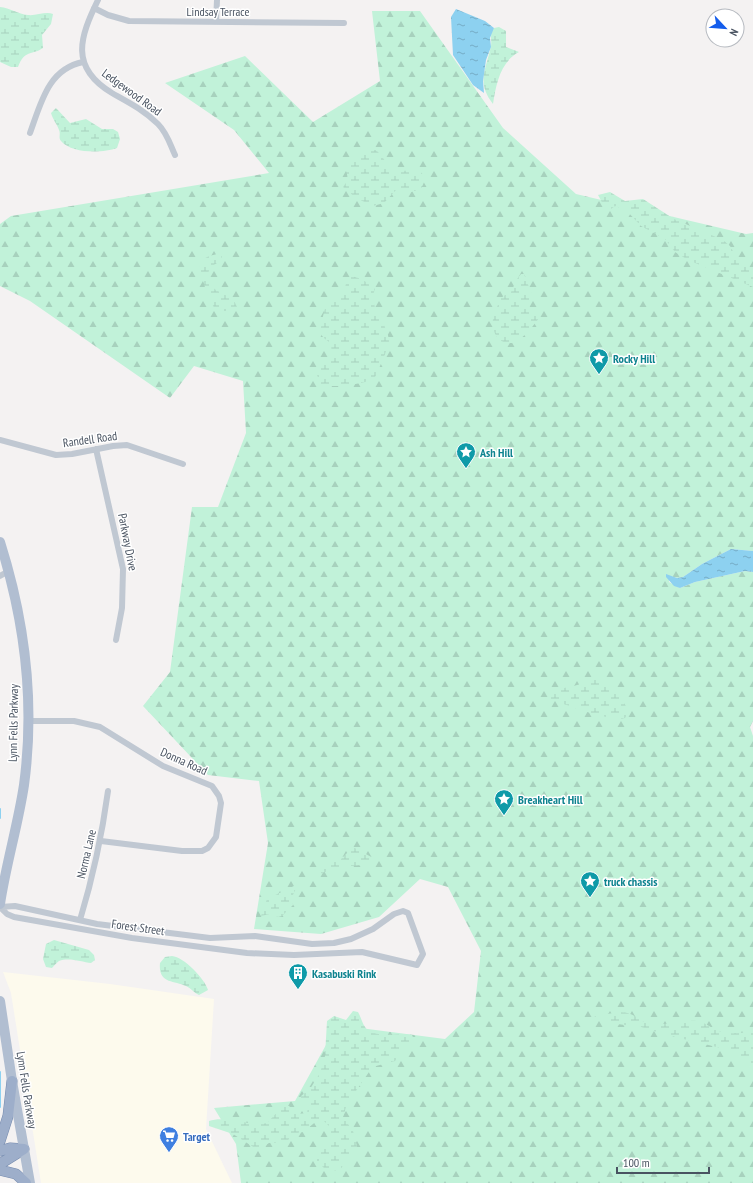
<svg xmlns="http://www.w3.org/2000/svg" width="753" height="1183" font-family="'PT Sans Narrow',sans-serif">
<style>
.commercial{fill:#fdfaed}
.forest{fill:url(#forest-firs)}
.wetland{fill:url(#wetland-marsh)}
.water{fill:url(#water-ripples)}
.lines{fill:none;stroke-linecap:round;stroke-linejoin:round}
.stream{stroke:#8dd1f0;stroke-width:2}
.trunk-casing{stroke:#748aae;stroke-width:11}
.minor{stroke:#c0c8d2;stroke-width:6}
.primary{stroke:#b1bed1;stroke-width:10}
.trunk{stroke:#9daeca;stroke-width:10}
.labels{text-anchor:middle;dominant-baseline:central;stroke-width:3;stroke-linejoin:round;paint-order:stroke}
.street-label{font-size:12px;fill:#495361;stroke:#fff}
.culture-label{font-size:12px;font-weight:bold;fill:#0d838f;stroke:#fff;text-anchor:start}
.shop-label{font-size:12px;font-weight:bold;fill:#366cbe;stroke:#fff;text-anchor:start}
</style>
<defs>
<pattern id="forest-firs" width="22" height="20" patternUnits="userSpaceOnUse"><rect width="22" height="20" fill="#c1f2d9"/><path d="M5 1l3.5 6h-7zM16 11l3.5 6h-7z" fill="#a7d1bd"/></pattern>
<pattern id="wetland-marsh" width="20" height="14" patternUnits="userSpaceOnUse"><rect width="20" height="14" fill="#c1f2d9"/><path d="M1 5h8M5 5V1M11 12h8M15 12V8" fill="none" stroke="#a7d1bd"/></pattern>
<pattern id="water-ripples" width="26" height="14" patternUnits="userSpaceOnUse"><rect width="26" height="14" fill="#8dd1f0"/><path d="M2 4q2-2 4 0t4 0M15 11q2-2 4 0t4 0" fill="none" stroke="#75acc6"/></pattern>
</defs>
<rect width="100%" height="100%" fill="#f4f2f2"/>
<!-- commercial -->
<path class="commercial" d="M3,972L110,984L214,999L206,1129L232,1183H41L11,993Z"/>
<!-- forest -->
<path class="forest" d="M372,11H420L503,128L576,194L746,234L753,233V551L731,549L702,564L683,577L677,578L670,576L669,582L680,588L695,582L745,571L753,572V721L750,727L753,736V1183H241L236,1144L214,1108L295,1101L337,1025L445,1039L474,1012L481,951L448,887L420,879L379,917L321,934L254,929L268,843L259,781L208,775L143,706L170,672L192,507H218L246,433L243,381L194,366L170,398L30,301L0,286V224L11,216L269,173L234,130L165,83L245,56L313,122L380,81Z"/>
<!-- wetland -->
<path class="wetland" d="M0,7C10,8 18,14 28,15C36,16 46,11 53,14L51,24L42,35L43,48C31,56 25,49 18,67H11L0,62Z
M499,27L506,31V47L519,52C500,62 496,85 493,104C476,82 486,70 491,46C492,39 489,35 494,28Z
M56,108L70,123L86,119L102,129H113L118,132L120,139L117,148C103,153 72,154 61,141C58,138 61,134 59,130C57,124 53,120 51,113Z
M367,150H376C383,156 386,165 394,169C405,175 421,162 425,180L421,189L411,192L396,190L384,203L373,206L356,198L343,187L348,180L346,169L349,163Z
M610,192L625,201L643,199L674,219L723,240L730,246L738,260L753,269V287L688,260L675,252L665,239L641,226L626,210L615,206L611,209L605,208L598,195Z
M217,254L222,255L221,261L210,267C200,296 232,289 237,307L233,311H223L217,314L206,291L199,266C201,258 209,256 217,254Z
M521,274H524L532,295L529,305L530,308L539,318C534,325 522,341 512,343C493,345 489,322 496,309C502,298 498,298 511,292L517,279Z
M351,276L362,279L375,289C367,308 388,323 389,341C389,346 377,374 374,379C364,384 331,389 321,384L316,373V367C323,362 337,353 329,342C326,339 322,338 321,333C320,328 325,304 329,300C332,296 338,295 342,292C347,287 345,280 351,276Z
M593,676C609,681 622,697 629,712L625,718C614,723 563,704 551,699L550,694C555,688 569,688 577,685C583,683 587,678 593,676Z
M353,847L375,859L374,862L356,866H344L319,874L326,862L341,859Z
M298,884L292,897L293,905L282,916L278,917L270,914L261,916L267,899Z
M54,940L89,950L94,955L95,960L91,963C82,962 69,957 59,961C56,963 54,966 52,968L46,967L43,959L46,944Z
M172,956C184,957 205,979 208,990L199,995C194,993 191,988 186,986C174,980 158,984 160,963L165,957Z
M353,1011L358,1012C361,1017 362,1023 365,1027C372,1039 400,1033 412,1035L415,1042L406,1047L395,1061L376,1066L369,1072L347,1104L343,1117L353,1131L358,1150L353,1156L345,1161L340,1171L325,1169L317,1161V1156L331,1138L329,1126L322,1119L318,1120L303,1132L292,1134L287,1142L269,1143L258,1150L233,1134L209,1126V1121C227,1115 248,1127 267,1123L283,1106H289L297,1114L307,1113L308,1107L300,1099L301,1096L310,1089L320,1073L325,1056L327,1021L334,1016L346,1020Z
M620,1012C637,1013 635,1020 648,1023C664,1027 681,1019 697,1021C704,1022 710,1027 716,1030C726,1035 743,1033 753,1031V1070L725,1049L667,1035L641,1027L609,1023L594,1016Z"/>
<!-- water -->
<path class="water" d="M456,9L485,21L494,28L490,38L491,47L486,60L483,81L484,93L473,85L453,55L451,17Z
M731,549L753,551V572L745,571L695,582L680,588L674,586L666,577V574L677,578L683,577L702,564Z"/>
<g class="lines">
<!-- stream -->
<path class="stream" d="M0,809V818
M0,1072V1107"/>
<defs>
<path id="trunk" d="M0,1141L8,1116L12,1081
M0,1151L10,1148L24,1149
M0,1164L24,1149
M0,1170L16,1174L26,1183"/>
</defs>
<!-- trunk casing -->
<use href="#trunk" class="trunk-casing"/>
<!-- minor -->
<path class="minor" d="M98,0C80,37 69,67 112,93C128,102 144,110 158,124C167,133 170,144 175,155
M94,8L108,15L129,21L344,23
M216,22L217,0
M30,133C41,103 48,69 83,62
M0,440L56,455L72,454L113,446L127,445L183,464
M96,449L123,569L122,608L116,640
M0,576L9,571
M28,721H74L100,727L163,766L212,786L219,796L221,803L216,837L208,848L202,851H182L101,841
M0,907L15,906L97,924L210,938L255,936L312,944L334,943L351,939L373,929L394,914L403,911L408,913L423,954L417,965L362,952L294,955L247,953L132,938L14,917L7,914L0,907
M80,920C93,877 102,835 108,791"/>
<!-- primary -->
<path class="primary" d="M0,542C25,621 35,703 24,785C18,825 6,864 0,904
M0,1001L12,1081L30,1183"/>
<!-- trunk -->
<use href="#trunk" class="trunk"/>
</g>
<!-- icons -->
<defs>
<symbol id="sight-pin" viewBox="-11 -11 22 30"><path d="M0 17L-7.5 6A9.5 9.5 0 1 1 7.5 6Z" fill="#0f9aa8" stroke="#fff"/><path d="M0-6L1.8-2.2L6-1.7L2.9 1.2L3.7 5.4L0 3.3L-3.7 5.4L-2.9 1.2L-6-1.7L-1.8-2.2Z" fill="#fff"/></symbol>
<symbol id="building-pin" viewBox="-11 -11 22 30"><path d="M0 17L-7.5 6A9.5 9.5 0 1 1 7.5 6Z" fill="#0f9aa8" stroke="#fff"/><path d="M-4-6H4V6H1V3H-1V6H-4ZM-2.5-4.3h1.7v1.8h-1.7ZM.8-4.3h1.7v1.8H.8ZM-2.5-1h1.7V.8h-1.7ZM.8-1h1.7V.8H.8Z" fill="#fff"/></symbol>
<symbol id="supermarket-pin" viewBox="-11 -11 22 30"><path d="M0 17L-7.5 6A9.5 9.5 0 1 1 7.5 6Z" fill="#3f7fe0" stroke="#fff"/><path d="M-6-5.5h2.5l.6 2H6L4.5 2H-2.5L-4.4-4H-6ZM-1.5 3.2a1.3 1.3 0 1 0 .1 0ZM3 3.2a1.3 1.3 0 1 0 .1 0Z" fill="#fff"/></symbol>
</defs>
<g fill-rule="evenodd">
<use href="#sight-pin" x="588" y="347" width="22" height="30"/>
<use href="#sight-pin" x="455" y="441" width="22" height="30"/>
<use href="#sight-pin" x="493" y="788" width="22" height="30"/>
<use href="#sight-pin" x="579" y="870" width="22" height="30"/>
<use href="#building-pin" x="287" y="962" width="22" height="30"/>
<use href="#supermarket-pin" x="158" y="1125" width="22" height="30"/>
</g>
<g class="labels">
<!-- street labels -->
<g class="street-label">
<text x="218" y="11">Lindsay Terrace</text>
<text transform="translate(132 92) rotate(36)">Ledgewood Road</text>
<text transform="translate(90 439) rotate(-8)">Randell Road</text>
<text transform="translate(128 542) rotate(79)">Parkway Drive</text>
<text transform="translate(13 723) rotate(-89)">Lynn Fells Parkway</text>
<text transform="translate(184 761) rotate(24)">Donna Road</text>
<text transform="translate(86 854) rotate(-77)">Norma Lane</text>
<text transform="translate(138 927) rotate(8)">Forest Street</text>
<text transform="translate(27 1090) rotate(81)">Lynn Fells Parkway</text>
</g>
<!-- culture labels -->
<g class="culture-label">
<text x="613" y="358">Rocky Hill</text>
<text x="480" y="452">Ash Hill</text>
<text x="518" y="799">Breakheart Hill</text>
<text x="604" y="881">truck chassis</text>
<text x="312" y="973">Kasabuski Rink</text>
</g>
<!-- shop labels -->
<g class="shop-label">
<text x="183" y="1136">Target</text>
</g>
</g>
<!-- north arrow -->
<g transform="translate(725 28) rotate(116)"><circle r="19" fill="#ffffff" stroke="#b6bac0"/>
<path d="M0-3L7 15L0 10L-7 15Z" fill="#145dec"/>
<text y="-6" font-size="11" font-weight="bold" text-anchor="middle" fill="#495361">N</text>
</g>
<!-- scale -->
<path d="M617 1167v6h92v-6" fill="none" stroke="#495361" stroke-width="2"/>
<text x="623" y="1167" font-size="12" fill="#495361" stroke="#ffffff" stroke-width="3" paint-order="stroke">100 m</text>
</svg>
